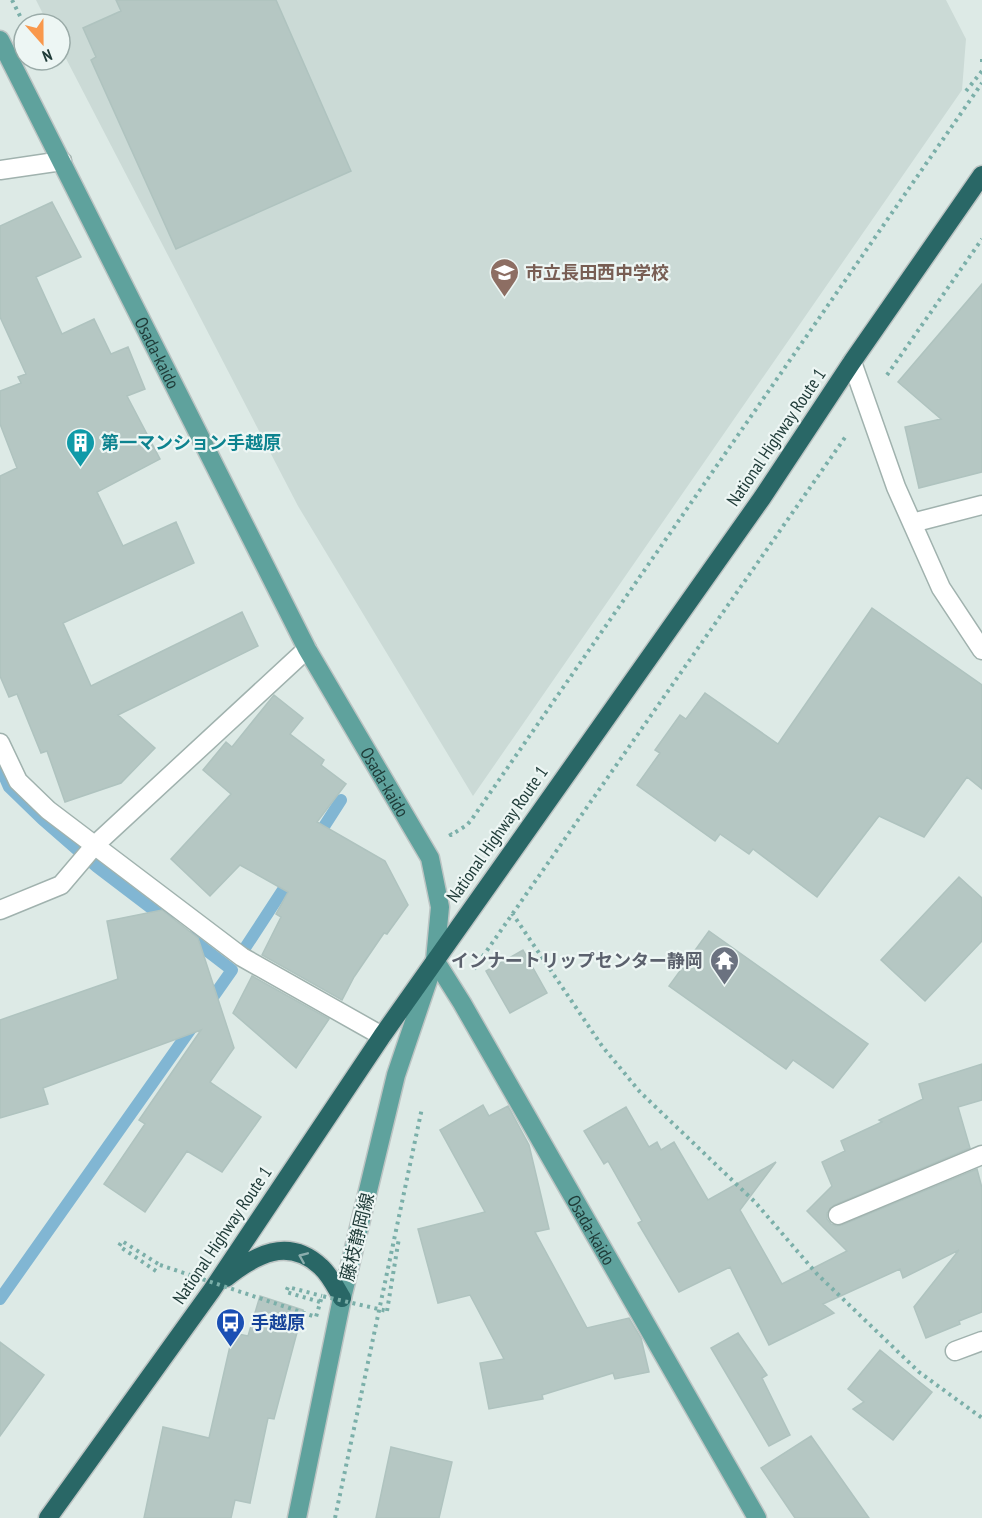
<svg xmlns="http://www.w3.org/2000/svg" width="982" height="1518" font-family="'PT Sans Narrow','Noto Sans JP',sans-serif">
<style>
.built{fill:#cbdad6}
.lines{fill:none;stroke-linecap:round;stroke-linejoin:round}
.stream{stroke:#81b6d3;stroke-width:12}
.building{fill:#b5c7c3;stroke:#afc3bf;stroke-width:1.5}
.minor-casing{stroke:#a0b2ae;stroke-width:21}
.major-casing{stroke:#bcc4c3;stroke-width:21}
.highway-casing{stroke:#bcc4c3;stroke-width:21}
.path{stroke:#7bafa9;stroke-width:4;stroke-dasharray:3 4.5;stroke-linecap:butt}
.minor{stroke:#fff;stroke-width:18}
.major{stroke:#5fa29d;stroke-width:18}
.highway{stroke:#296766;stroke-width:18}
.path-bridge{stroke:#7bafa9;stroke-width:4;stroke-dasharray:3 4.5;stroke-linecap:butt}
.oneway{stroke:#8baead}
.labels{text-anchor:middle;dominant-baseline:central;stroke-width:4.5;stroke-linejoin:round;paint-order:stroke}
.education-label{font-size:18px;font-weight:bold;fill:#785e54;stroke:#edf6f4;text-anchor:start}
.street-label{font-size:18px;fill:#1e3a37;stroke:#edf6f4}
.culture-label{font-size:18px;font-weight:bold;fill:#0d838f;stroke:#edf6f4;text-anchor:start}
.worship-label{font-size:18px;font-weight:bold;fill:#5b616d;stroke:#edf6f4;text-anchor:end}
.transit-label{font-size:18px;font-weight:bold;fill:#164399;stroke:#edf6f4;text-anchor:start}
</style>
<rect width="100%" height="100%" fill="#ddeae6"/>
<!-- built -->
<path class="built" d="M36,0H946L966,39L962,90L473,796L298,506L60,47V24H48Z"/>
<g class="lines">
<!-- stream -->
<path class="stream" d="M0,767L9,787L42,819L97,867L168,921
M316,839L341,800
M189,937L232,970L206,1007
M243,951L292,876
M0,1299L195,1023"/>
</g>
<!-- building -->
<path class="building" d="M116,0H276L351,171L176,249L91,60L96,57L83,28L121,11Z
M52,202L81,257L36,277L62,334L94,319L111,354L128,347L145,389L127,396L160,459L97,492L123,546L176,522L194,563L63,623L91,686L242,612L258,646L118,715L155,748L121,783L65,802L47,751L41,753L17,694L9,697L0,676V476L17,468L0,424V391L21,383L18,377L26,374L0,317V226Z
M982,284V472L919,488L905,427L941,419L898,382Z
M872,608L982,685V789L967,777L924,837L879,816L817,897L753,849L749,854L720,834L715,841L637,785L660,753L655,750L680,715L686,719L705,693L778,744Z
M274,695L303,718L290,734L324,760L321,765L346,784L317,822L385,861L408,905L387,934L384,933L354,977L342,1000L262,955L281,917L276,914L288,892L240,865L210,896L171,859L231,794L203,770L226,742L232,747Z
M959,877L982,898V941L925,1001L881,960Z
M162,910L198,938L234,1048L210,1082L261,1117L222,1172L187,1151L145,1212L104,1184L145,1124L139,1120L201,1030L43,1088L48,1104L0,1118V1020L118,979L107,921Z
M709,931L868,1044L833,1088L793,1060L786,1069L669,986Z
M523,950L547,993L510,1013L486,971Z
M252,976L329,1019L296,1068L233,1013Z
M982,1064V1100L958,1107L970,1148L834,1205L827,1213V1219L831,1224L836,1226L842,1225L977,1169L982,1188V1312L959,1321L960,1324L926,1338L914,1307L959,1250L903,1278L900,1269L823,1304L834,1313L769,1345L730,1267L679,1292L638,1223L642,1221L608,1161L604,1164L584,1131L626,1107L649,1147L657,1142L661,1150L674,1142L708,1200L776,1162L740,1210L782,1284L847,1251L807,1211L832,1186L822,1162L845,1151L841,1141L882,1122L879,1120L923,1099L919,1084Z
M483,1105L489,1116L508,1106L529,1145L549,1229L535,1232L587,1328L629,1318L641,1338L649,1372L615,1379L613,1373L542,1395L543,1399L489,1409L480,1363L504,1359L470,1295L438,1303L418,1229L485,1212L440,1130Z
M260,1296L303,1310L274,1419L268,1418L250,1503L235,1500L231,1518H144L163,1427L209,1438L233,1333L248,1336Z
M738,1333L767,1375L762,1378L790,1435L769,1446L711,1348Z
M0,1342L44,1375L0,1436Z
M880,1350L932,1392L893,1440L853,1409L864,1402L848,1389Z
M811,1436L869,1518H795L761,1468Z
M391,1447L452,1462L439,1518H376Z"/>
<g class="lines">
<defs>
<path id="minor" d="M0,170L62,161
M852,362L896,487L941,588L982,650
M912,523L982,505
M0,743L18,781L48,810L242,957L382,1036
M0,910L61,885L95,845L307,649
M838,1215L982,1155
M955,1351L982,1341"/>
<g id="major">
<path id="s1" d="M0,40L307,649L430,858L440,907L435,960L396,1075L342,1298L297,1518"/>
<path id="s2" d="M435,960L462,1003L757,1518"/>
</g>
<path id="highway" d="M226,1278C255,1255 288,1236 321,1267C330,1275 336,1288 342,1298
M48,1518L212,1290L382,1036L762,498L852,362L982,175"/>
</defs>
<!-- minor casing -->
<use href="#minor" class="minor-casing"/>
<!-- major casing -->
<use href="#major" class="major-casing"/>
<!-- highway casing -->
<use href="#highway" class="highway-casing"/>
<!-- path -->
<path class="path" d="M12,0L21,18
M982,59V62
M966,91L982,71
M887,375L982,239
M450,833L451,835L467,825L472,819L982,83
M512,913L602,1046L640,1092L755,1202L817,1274L919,1372L982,1418
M474,969L846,436
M156,1271L119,1246L122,1241L160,1265
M387,1311L399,1238
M335,1518L422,1108"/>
<!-- minor -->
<use href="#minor" class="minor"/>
<!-- major -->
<use href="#major" class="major"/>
<!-- highway -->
<use href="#highway" class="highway"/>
<!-- path-bridge -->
<path class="path-bridge" d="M160,1265L316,1317L322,1296L387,1311
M320,1302L286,1292L288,1287L322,1296"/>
</g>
<!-- one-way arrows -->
<defs><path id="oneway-chevron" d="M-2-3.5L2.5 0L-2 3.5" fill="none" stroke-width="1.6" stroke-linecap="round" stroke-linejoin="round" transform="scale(1.5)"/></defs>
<use class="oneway" href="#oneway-chevron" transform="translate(303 1257) rotate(-157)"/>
<!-- icons -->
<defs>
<symbol id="school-pin" viewBox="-11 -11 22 30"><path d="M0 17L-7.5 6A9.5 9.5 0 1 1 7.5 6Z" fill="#8d6e63" stroke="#edf6f4"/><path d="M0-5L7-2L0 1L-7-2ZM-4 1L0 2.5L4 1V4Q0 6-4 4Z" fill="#fff"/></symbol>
<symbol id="building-pin" viewBox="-11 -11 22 30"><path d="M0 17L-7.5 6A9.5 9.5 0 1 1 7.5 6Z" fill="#0f9aa8" stroke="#edf6f4"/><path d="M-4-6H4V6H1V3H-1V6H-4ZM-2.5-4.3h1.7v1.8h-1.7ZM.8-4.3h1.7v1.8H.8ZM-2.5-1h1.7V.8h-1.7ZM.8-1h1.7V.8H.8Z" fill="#fff"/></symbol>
<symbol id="temple-pin" viewBox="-11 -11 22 30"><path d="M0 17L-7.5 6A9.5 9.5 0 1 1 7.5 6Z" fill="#6b7280" stroke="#edf6f4"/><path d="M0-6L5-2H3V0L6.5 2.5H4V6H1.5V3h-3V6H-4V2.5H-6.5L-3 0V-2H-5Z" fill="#fff"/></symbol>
<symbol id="bus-pin" viewBox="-11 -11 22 30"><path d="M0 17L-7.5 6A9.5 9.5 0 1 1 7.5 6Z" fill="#1a4fb4" stroke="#edf6f4"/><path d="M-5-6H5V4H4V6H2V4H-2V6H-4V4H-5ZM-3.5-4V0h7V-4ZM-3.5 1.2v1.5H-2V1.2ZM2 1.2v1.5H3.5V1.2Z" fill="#fff"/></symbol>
</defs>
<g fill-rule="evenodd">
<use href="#school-pin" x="488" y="256" width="33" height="45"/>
<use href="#building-pin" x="64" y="426" width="33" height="45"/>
<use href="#temple-pin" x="708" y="944" width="33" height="45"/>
<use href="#bus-pin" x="214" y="1306" width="33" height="45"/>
</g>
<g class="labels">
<!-- education labels -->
<g class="education-label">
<text x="525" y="272">市立長田西中学校</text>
</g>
<!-- street labels -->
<g class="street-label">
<text stroke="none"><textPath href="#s1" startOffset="350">Osada-kaido</textPath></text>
<text transform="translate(776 437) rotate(-56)">National Highway Route 1</text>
<text stroke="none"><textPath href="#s1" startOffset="836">Osada-kaido</textPath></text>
<text transform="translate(497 834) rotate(-55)">National Highway Route 1</text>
<text stroke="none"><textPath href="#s2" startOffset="312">Osada-kaido</textPath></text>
<text transform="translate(222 1235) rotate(-56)">National Highway Route 1</text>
<text transform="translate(357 1237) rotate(-76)">藤枝静岡線</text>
</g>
<!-- culture labels -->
<g class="culture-label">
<text x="101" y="442">第一マンション手越原</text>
</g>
<!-- worship labels -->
<g class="worship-label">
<text x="703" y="960">インナートリップセンター静岡</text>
</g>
<!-- transit labels -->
<g class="transit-label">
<text x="251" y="1322">手越原</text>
</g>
</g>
<!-- north arrow -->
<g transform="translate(42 42) rotate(159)"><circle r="28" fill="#edf6f4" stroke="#9aaba8" stroke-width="1.5"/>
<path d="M0-4.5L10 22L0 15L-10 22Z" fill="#f9984c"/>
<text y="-9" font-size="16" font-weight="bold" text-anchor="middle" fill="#1e3a37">N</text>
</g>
</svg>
